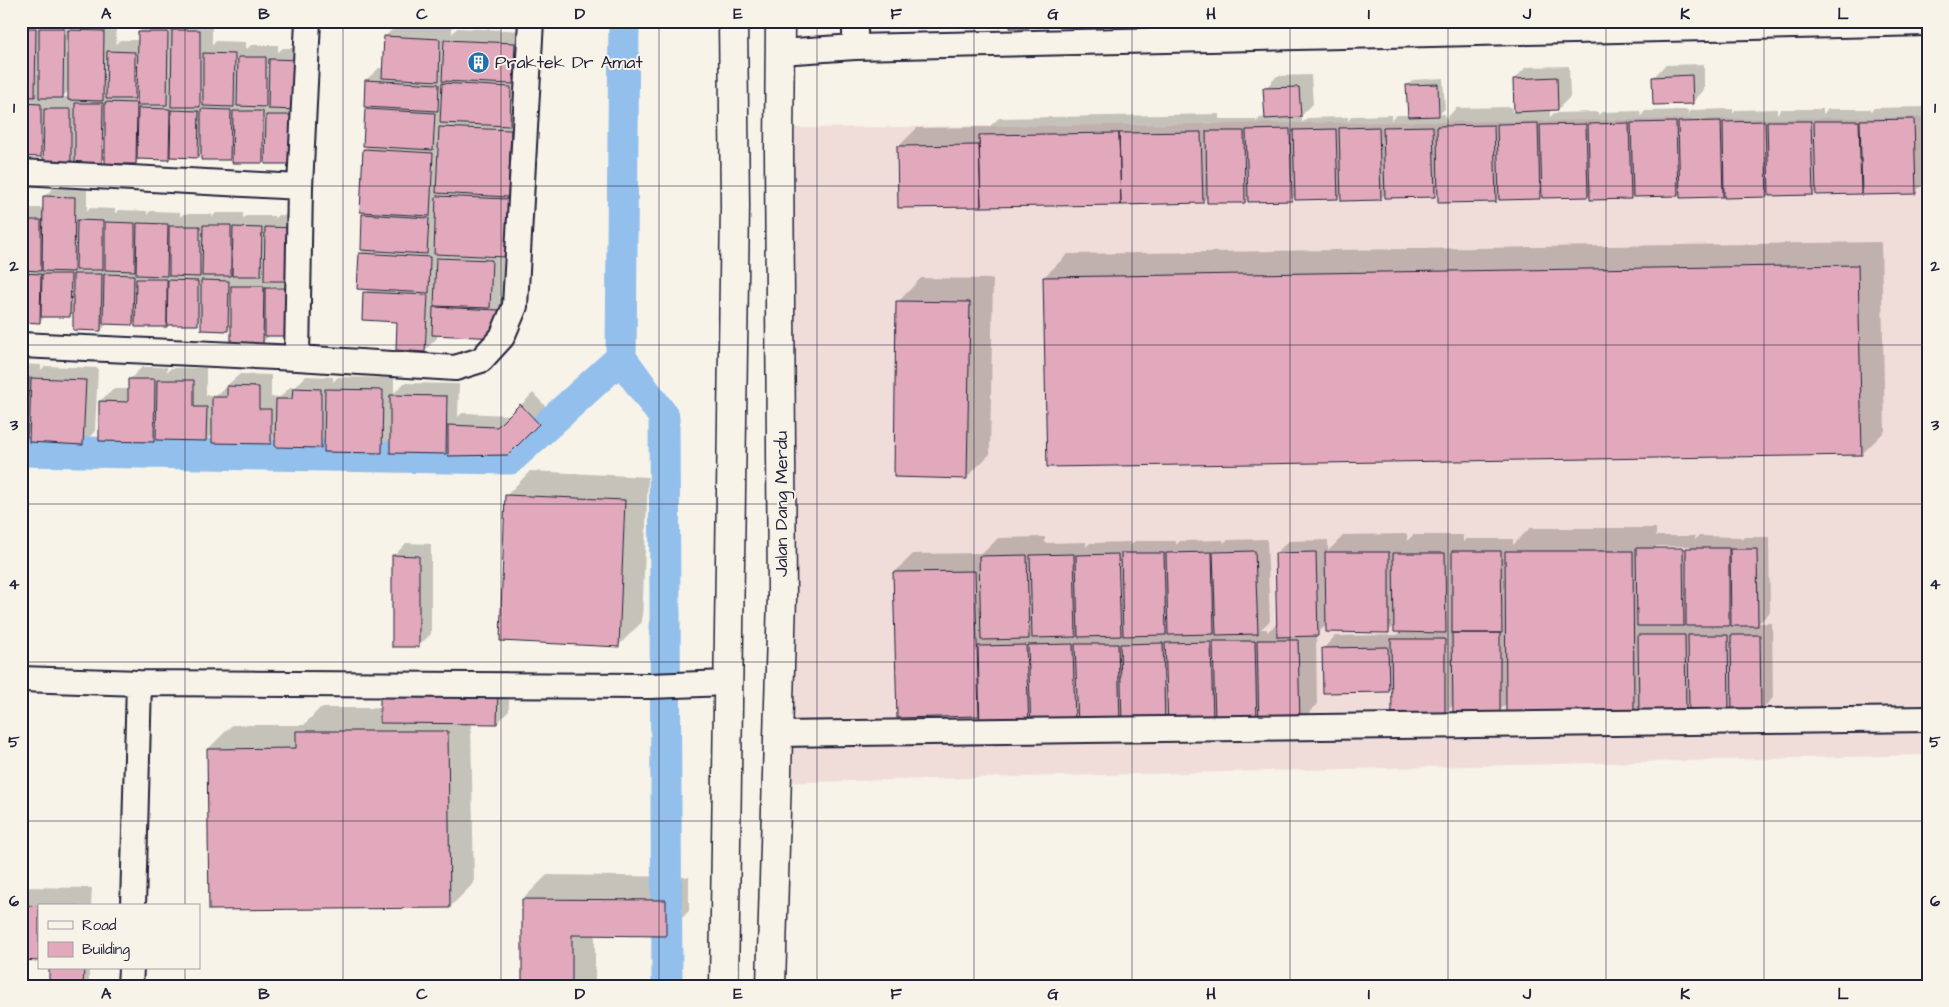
<svg xmlns="http://www.w3.org/2000/svg" width="1949" height="1007" font-family="'Architects Daughter',sans-serif">
<style>
.built{fill:#f0ddda}
.shadow{fill:#0003;fill-rule:evenodd}
.lines{fill:none;stroke-linecap:round;stroke-linejoin:round}
.canal{stroke:#92bfec;stroke-width:31}
.building{fill:#e1a9bb;stroke:#22223b}
.street-casing{stroke:#22223b;stroke-width:28}
.secondary-casing{stroke:#22223b;stroke-width:31}
.street{stroke:#f7f3e8;stroke-width:24}
.secondary{stroke:#f7f3e8;stroke-width:28}
.grid{fill:none;stroke:#22223b;stroke-width:1;stroke-opacity:0.55}
.labels{text-anchor:middle;dominant-baseline:central;stroke-width:4;stroke-linejoin:round;paint-order:stroke}
.poi-label{font-size:18px;fill:#22223b;stroke:#f7f3e8;text-anchor:start}
.street-label{font-size:18px;fill:#22223b;stroke:#f7f3e8}
.neatline{fill:none;stroke:#22223b;stroke-width:2}
.grid-label{font-size:16px;text-anchor:middle;font-weight:bold;fill:#22223b}
</style>
<rect width="100%" height="100%" fill="#f7f3e8"/>
<filter id="ink" filterUnits="userSpaceOnUse"><feTurbulence type="fractalNoise" baseFrequency=".02" numOctaves="2"/><feDisplacementMap in="SourceGraphic" scale="10" xChannelSelector="R" yChannelSelector="G"/><feConvolveMatrix kernelMatrix="1 2 1 2 8 2 1 2 1" color-interpolation-filters="sRGB"/></filter>
<g filter="url(#ink)">
<!-- built -->
<path class="built" d="M1926,117L1928,281V755L770,783L793,128Z"/>
<!-- shadow -->
<path class="shadow" d="M21,21H76V25L79,21H116V44L120,40H139V32L150,21H180V24L182,21H212V45L216,41L246,42V50L251,45H278V52L283,48H313L312,96L262,162L233,155L230,159L202,152L198,157L141,158L136,163L106,158L102,162L76,159L70,164L45,151L40,156L21,155ZM69,90V97H62Z
M1012,21H1034L1029,27Z
M397,24L452,27V34L457,28L527,31L524,238L504,256L502,294L499,298H512L511,325L437,334V338L424,351L398,321L365,293L368,289L360,254L365,249L363,215L368,211L364,149L369,145L366,110L370,106L366,80L379,68H383L385,37Z
M1704,64V90L1692,103L1653,78L1665,65Z
M1569,66L1570,97L1558,109H1550V117L1554,113L1598,112V115L1602,112L1640,111L1641,116L1645,111L1688,110V114L1692,110L1733,109V114L1736,110L1777,109V114L1781,109H1823V114L1828,109H1871V111L1874,108L1926,107L1928,180L1915,192L1864,190L1860,193L1817,190L1813,194L1770,191L1766,195L1726,192L1722,195L1681,191L1677,195L1632,196L1630,198L1591,193L1588,196L1543,194L1539,198H1498L1496,201L1439,191L1435,195L1386,196V193L1381,198L1342,194L1337,198L1296,195L1291,200L1249,197L1245,202L1208,196L1202,202L900,207L898,147L917,128L989,127L999,118L1219,114V119H1256V122L1260,118L1266,117L1265,89L1277,76L1311,75L1313,104L1302,115V123L1307,118L1348,117V121L1352,116L1391,115V120L1397,115H1409L1407,86L1413,80L1443,78L1445,109L1439,114H1445L1446,119L1456,108L1512,107V112H1515L1514,80L1526,67Z
M21,182H23L22,211L26,208H44V197L57,184L87,185V212L90,208L115,209V214L119,210L147,211V215L150,211L180,212V217L183,214H212V217L216,213H243V219L246,216H274V219L278,215L309,216L308,268L300,276H307L306,323L294,335H270L262,343H232V325L228,330L202,329V319L197,324L169,323L166,326H137V320L133,324L108,323L101,330L74,329V312L70,316H45L40,322L21,321ZM277,287H301V289H277Z
M1881,242L1885,431L1862,454L1044,277L1068,254Z
M921,278L993,279L990,454L966,478L898,302Z
M21,364L41,365V370L45,366L98,368L95,431L83,444L30,432L26,437L21,436Z
M142,367H167V372L171,368H206V395H216L240,374L271,375V397H280L290,387H295L306,376L333,377V382L338,377L394,378V393L404,383L459,384L458,417L462,413L511,415L533,393L550,411L508,453L450,449L446,453L391,442L382,452L325,441L320,446L277,436L270,443L213,433L206,440L157,437L154,440L100,401L113,389H129L130,379Z
M530,471L648,477L642,622L618,646L507,495Z
M1530,528H1656V536H1695V540L1699,536L1741,537V540L1744,537H1769L1770,612L1759,623H1772L1773,698L1760,711L1733,704L1728,709L1690,706L1685,711L1640,705L1634,712L1507,703L1499,711L1454,704L1445,713L1393,686L1389,691L1323,649L1335,636L1397,635L1402,631L1395,625L1389,631L1327,625L1316,634L1317,704L1299,723L1075,726L981,715L898,717L894,573L913,554L983,553L998,538L1045,537V543L1086,542V547L1090,543L1130,542V545L1135,541H1176V545L1180,541L1223,540L1224,543L1227,540L1267,539L1270,621L1261,629H1267V632L1278,623L1276,553L1289,541L1328,540V551L1344,535L1407,534V541L1413,535H1463V542L1466,539H1513V545ZM1656,546H1690V549H1656Z
M406,543L431,544V634L418,646L394,556Z
M509,680V711L497,723H471L474,883L450,907L208,749L232,725H304L320,708H381Z
M547,875L689,877V911L665,935L595,934V986H523V899Z
M21,887L92,888L91,906H39L21,959Z
M51,968H89V986H50Z"/>
<g class="lines">
<!-- canal -->
<path class="canal" d="M624,21L621,358L664,417L667,986
M21,451L510,459L621,358"/>
</g>
<!-- building -->
<path class="building" d="M1010,21H1029V28H1010Z
M21,28H36L35,97L21,96Z
M39,28H64L63,98H39Z
M68,30L104,31L103,101L68,100Z
M172,30H200V107H171Z
M138,32H168L167,105H137Z
M384,36L440,39L439,81L382,78Z
M444,40L515,43L513,84L442,81Z
M107,51L135,52V99H106Z
M203,53L235,54L234,107L203,106Z
M238,57H266V107L237,106Z
M269,59L301,60L300,110L268,109Z
M1692,75L1693,104L1653,105L1652,77Z
M1557,77L1558,110L1514,112L1513,79Z
M365,80L439,84L438,111L364,107Z
M442,83L511,87L510,126L440,123Z
M1438,84L1439,116L1408,117L1406,85Z
M1299,87L1301,117L1265,119L1263,88Z
M105,102L137,103L136,164H105Z
M21,103L41,104V157L21,156Z
M75,103H103L102,163H75Z
M138,108L170,109L169,160L137,159Z
M44,109H71V166L43,165Z
M201,109L231,110L230,160H201Z
M365,109L435,113L433,150L363,146Z
M171,110L199,111L198,158L170,157Z
M233,111H263V163H232Z
M266,115H299V164H265Z
M1914,119L1916,194L1862,195L1860,120Z
M1721,121L1723,197L1680,198L1678,122Z
M1765,121L1767,197L1724,198L1723,122Z
M1767,121H1811L1813,195L1769,196Z
M1814,121H1859L1861,194L1816,195Z
M1676,122L1678,196L1633,197L1631,123Z
M1538,123L1540,199L1499,200L1497,124Z
M1629,123L1631,199L1590,200L1588,124Z
M1586,124L1588,197L1542,198L1540,125Z
M1494,125L1496,202L1438,203L1437,126Z
M1433,126L1435,197L1385,198L1383,127Z
M439,127L511,130L508,197L436,193Z
M1379,127L1381,200L1341,201L1339,128Z
M1290,129L1292,201L1248,202L1246,130Z
M1336,129L1338,199L1295,200L1293,130Z
M1206,131H1244L1245,203H1207Z
M1201,132L1203,203L1121,205L1119,133Z
M1119,133L1121,205L981,207L979,135Z
M979,145L981,207L898,208L897,146Z
M363,149L433,153L430,216L360,212Z
M43,196L75,197L74,272L42,271Z
M436,196L508,199L506,257L434,254Z
M362,214L429,218L427,254L361,250Z
M21,220H41V271L21,270Z
M77,220L103,221V270H76Z
M105,222L135,223V271L105,270Z
M137,223L168,224L167,276L136,275Z
M203,225H231V276H202Z
M169,226H200V277L169,276Z
M233,227L262,228L261,276H232Z
M265,227L297,228V281H264Z
M359,253L430,257L429,293L357,289Z
M436,258L492,260L490,308L434,306Z
M1858,265L1862,455L1047,467L1043,277Z
M21,273L41,274L40,323L21,322Z
M42,274H71L70,317H41Z
M73,274H102L101,331L73,330Z
M104,274L134,275L133,325L103,324Z
M136,279H167V327H135Z
M168,280L198,281V325H167Z
M201,280L229,281L228,331L201,330Z
M231,286H264L263,344H231Z
M265,288H295L294,336H265Z
M363,292L428,295L425,352L396,350L397,322L362,320Z
M896,301L970,302L967,479L894,477Z
M433,307L500,310L499,338L432,335Z
M21,377H29L27,438H21Z
M31,378L86,380L83,445L29,442Z
M128,379H155L154,442L99,441V401L128,402Z
M157,380H194V407H207L206,441L156,440Z
M227,386L259,387V409H271V444L212,443V397H227Z
M293,388L321,389V448L275,447L276,399H292Z
M325,389L383,390L382,453L324,452Z
M390,395L447,396L446,454L390,453Z
M520,404L539,424L508,455L448,456V425L497,427Z
M505,495L625,500L619,647L500,641Z
M1636,548H1683L1684,626H1637Z
M1686,548H1729V626H1686Z
M1730,549H1757L1758,626H1731Z
M1255,551L1258,634L1216,635L1213,552Z
M1452,551H1501L1502,633H1452Z
M1505,551H1633L1634,713H1506Z
M1212,552L1214,634L1168,635L1166,553Z
M1316,552L1318,636L1277,637L1275,553Z
M1325,552H1389V633L1326,632Z
M1121,553H1164L1166,635L1123,636Z
M1393,553H1445L1446,633L1394,632Z
M1074,554L1076,637L1032,638L1030,555Z
M1118,554L1121,636L1078,637L1076,555Z
M392,555L419,556V647H392Z
M1027,555L1029,639L981,640L979,556Z
M975,571L979,716L897,718L893,572Z
M1452,633H1500V712H1453Z
M1638,635H1685L1686,712H1639Z
M1688,635H1728L1729,711H1689Z
M1731,635H1760L1761,712H1732Z
M1391,639H1445V714L1392,713Z
M1257,640H1298L1300,724L1259,725Z
M1213,641H1255L1257,724L1215,725Z
M1211,642L1213,724L1168,725L1165,643Z
M1163,643L1165,725L1122,726L1120,644Z
M1073,644L1075,727L1031,728L1028,645Z
M1075,644H1118L1120,726L1078,727Z
M1026,645L1029,729L980,730L978,646Z
M1388,647L1389,692L1323,693L1322,648Z
M380,690L498,692L497,724L380,723Z
M296,731H448L450,908L209,910L207,749L296,748Z
M522,899L666,900V936L572,935V986H522Z
M21,905L46,906H39V961L21,960Z
M49,968H84L83,986H49Z"/>
<g class="lines">
<defs>
<path id="street" d="M855,47V21
M780,52L855,47L1928,23
M21,172L300,187
M21,345L297,358L455,368L481,360L502,337L515,306L531,21
M297,358L300,187L308,21
M21,679L139,683L650,686L727,683
M778,734L1928,719
M133,906L139,683
M130,986L131,968"/>
<path id="secondary" d="M724,986L735,206L733,21
M771,986L782,597L779,152L780,21"/>
</defs>
<!-- street casing -->
<use href="#street" class="street-casing"/>
<!-- secondary casing -->
<use href="#secondary" class="secondary-casing"/>
<!-- street -->
<use href="#street" class="street"/>
<!-- secondary -->
<use href="#secondary" class="secondary"/>
</g>
</g>
<!-- grid -->
<path class="grid" d="M185,21V906M343,21V986M501,21V986M659,21V986M817,21V986M974,21V986M1132,21V986M1290,21V986M1448,21V986M1606,21V986M1764,21V986M21,186H1928M21,345H1928M21,504H1928M21,662H1928M21,821H1928M185,968V986"/>
<!-- icons -->
<defs>
<symbol id="building-disc" viewBox="-11 -11 22 22"><circle r="9.5" fill="#1f6fb2" stroke="#f7f3e8"/><path d="M-4-6H4V6H1V3H-1V6H-4ZM-2.5-4.3h1.7v1.8h-1.7ZM.8-4.3h1.7v1.8H.8ZM-2.5-1h1.7V.8h-1.7ZM.8-1h1.7V.8H.8Z" fill="#fff"/></symbol>
</defs>
<g fill-rule="evenodd">
<use href="#building-disc" x="466" y="50" width="25" height="25"/>
</g>
<g class="labels">
<!-- poi labels -->
<g class="poi-label">
<text x="495" y="62">Praktek Dr Amat</text>
</g>
<!-- street labels -->
<g class="street-label">
<text transform="translate(781 504) rotate(-90)">Jalan Dang Merdu</text>
</g>
</g>
<!-- margin -->
<rect width="1949" height="1007" fill="none" stroke="#f7f3e8" stroke-width="55"/>
<!-- legend -->
<rect x="38" y="904" width="162" height="65" fill="#f7f3e8" stroke="#a29fa3"/>
<rect x="48" y="921" width="25" height="8" fill="#f7f3e8" stroke="#a29fa3"/>
<text x="82" y="930" font-size="15" fill="#22223b">Road</text>
<rect x="48" y="942" width="25" height="15" fill="#e1a9bb" stroke="#a29fa3"/>
<text x="82" y="954" font-size="15" fill="#22223b">Building</text>
<rect x="28" y="28" width="1894" height="952" class="neatline"/>
<g class="grid-label">
<text x="106" y="19">A</text>
<text x="264" y="19">B</text>
<text x="422" y="19">C</text>
<text x="580" y="19">D</text>
<text x="738" y="19">E</text>
<text x="896" y="19">F</text>
<text x="1053" y="19">G</text>
<text x="1211" y="19">H</text>
<text x="1369" y="19">I</text>
<text x="1527" y="19">J</text>
<text x="1685" y="19">K</text>
<text x="1843" y="19">L</text>
<text x="14" y="113">1</text>
<text x="1935" y="113">1</text>
<text x="14" y="271">2</text>
<text x="1935" y="271">2</text>
<text x="14" y="430">3</text>
<text x="1935" y="430">3</text>
<text x="14" y="589">4</text>
<text x="1935" y="589">4</text>
<text x="14" y="747">5</text>
<text x="1935" y="747">5</text>
<text x="14" y="906">6</text>
<text x="1935" y="906">6</text>
<text x="106" y="999">A</text>
<text x="264" y="999">B</text>
<text x="422" y="999">C</text>
<text x="580" y="999">D</text>
<text x="738" y="999">E</text>
<text x="896" y="999">F</text>
<text x="1053" y="999">G</text>
<text x="1211" y="999">H</text>
<text x="1369" y="999">I</text>
<text x="1527" y="999">J</text>
<text x="1685" y="999">K</text>
<text x="1843" y="999">L</text>
</g>
</svg>
